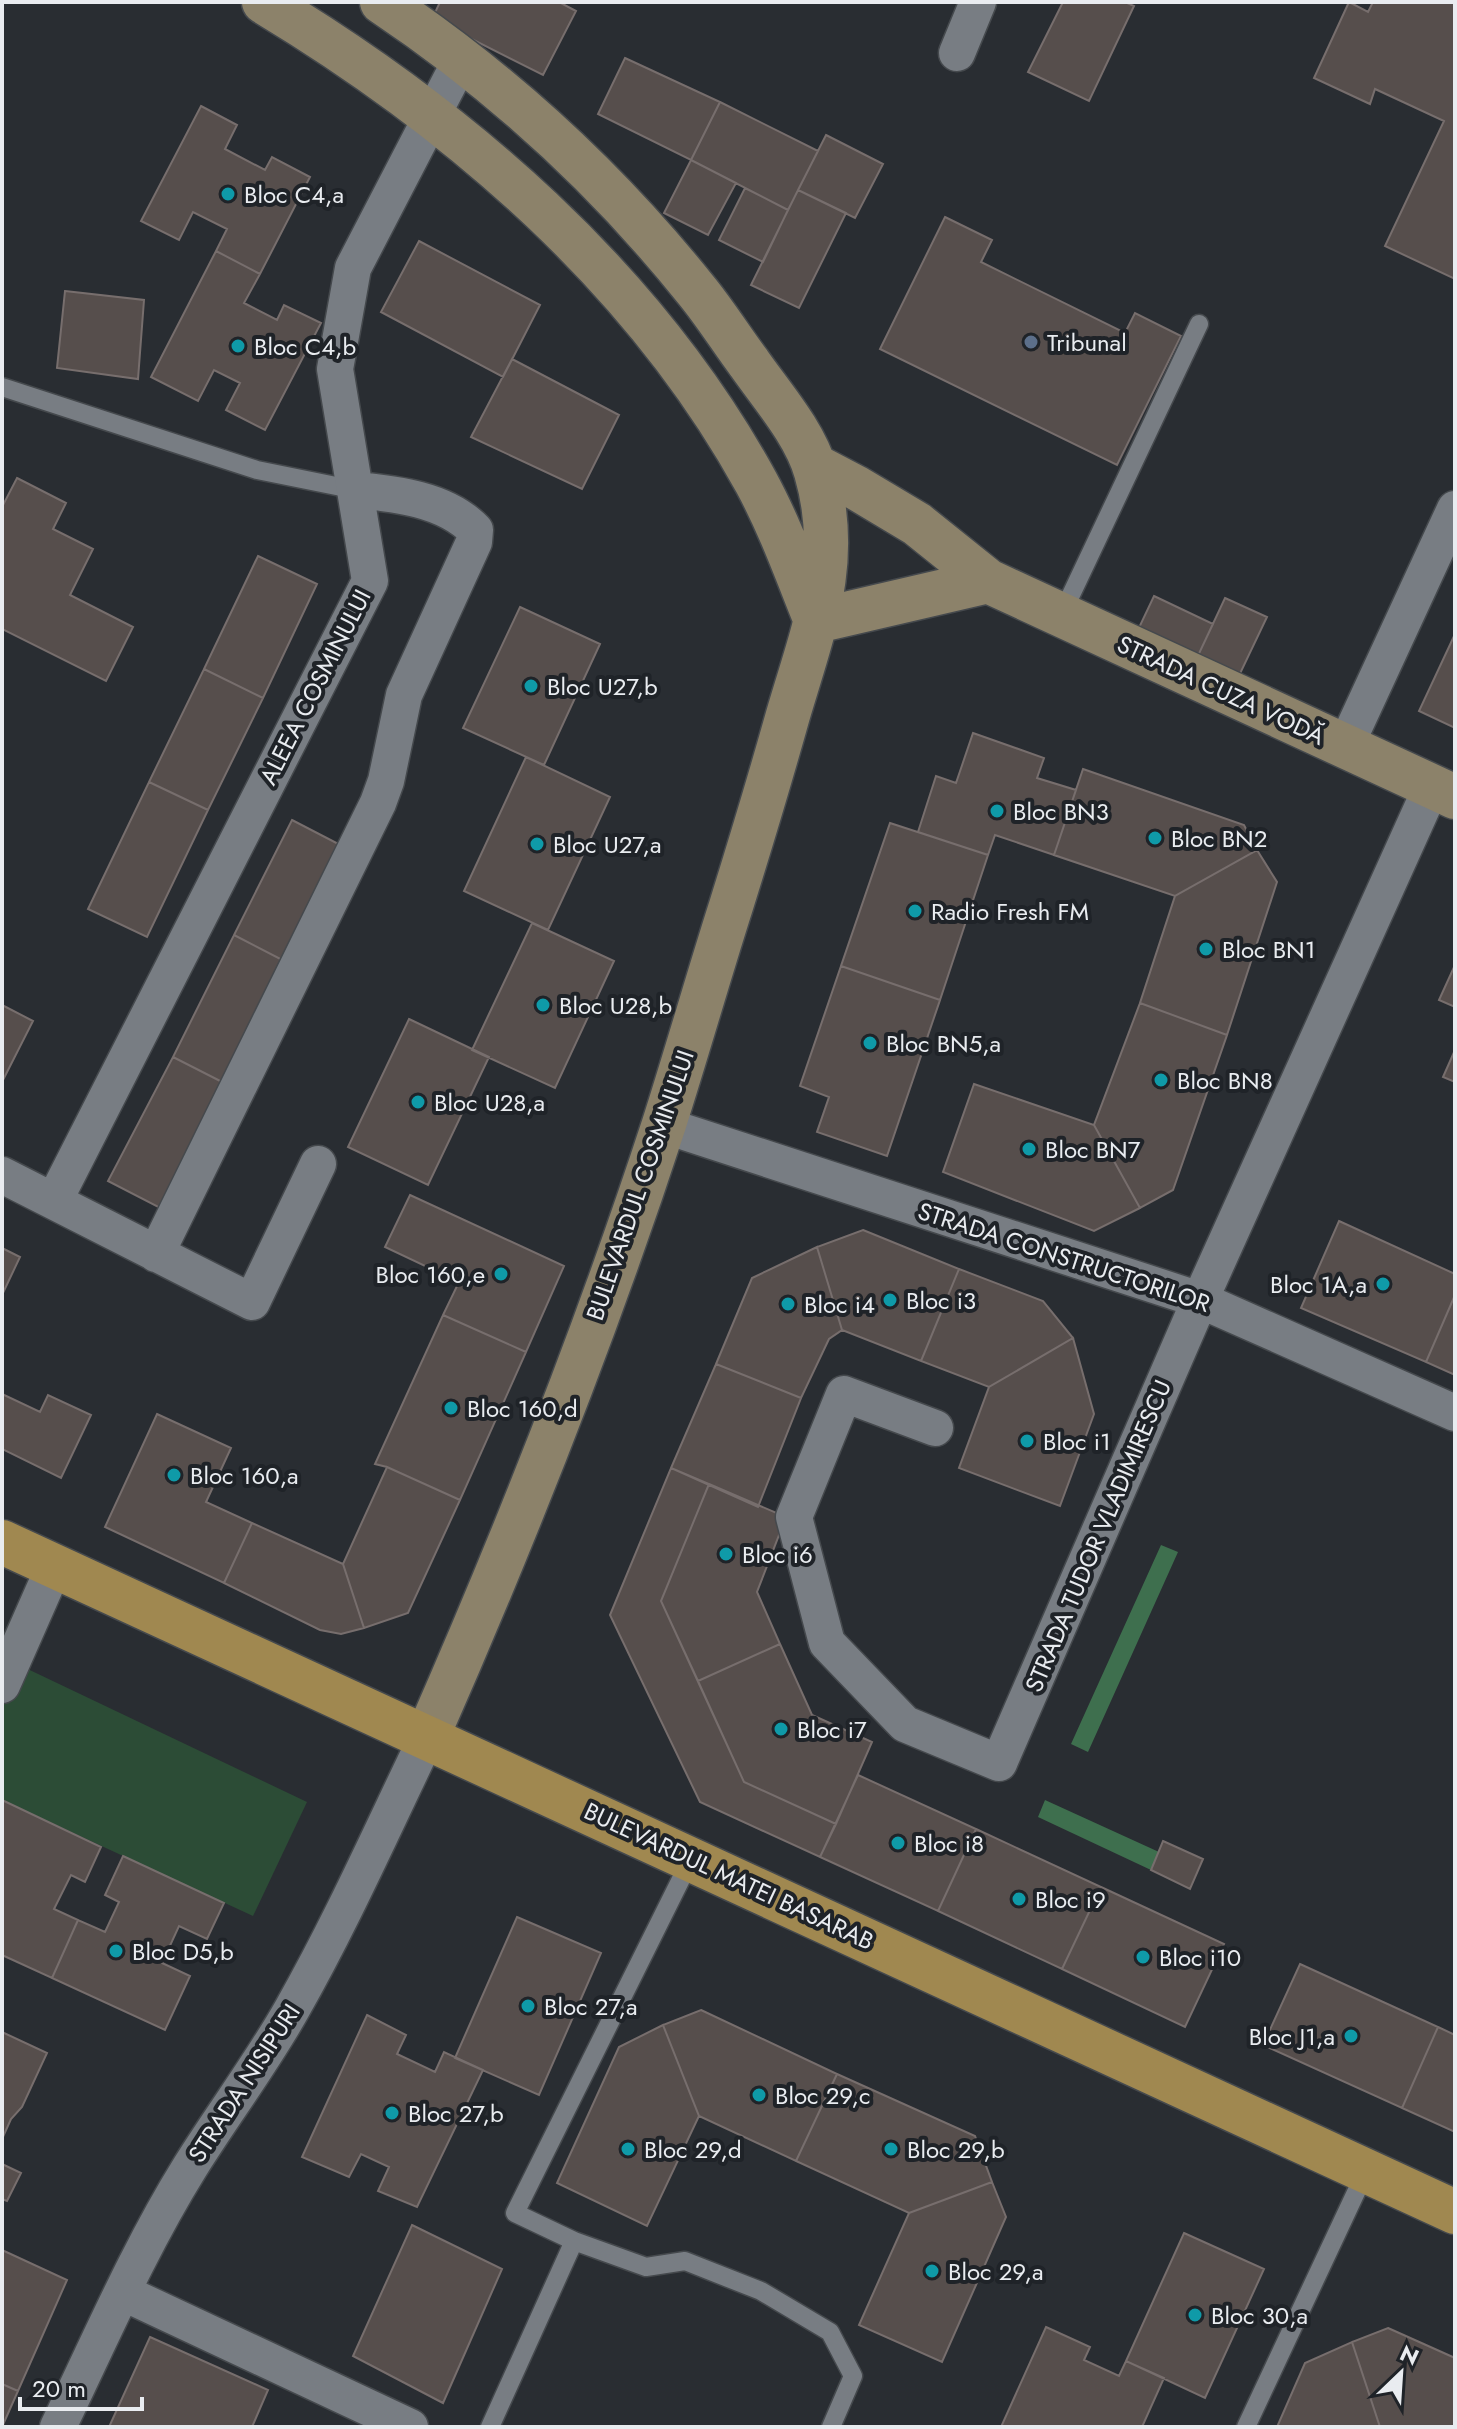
<svg xmlns="http://www.w3.org/2000/svg" width="1457" height="2429" font-family="Jost,sans-serif">
<style>
.green{fill:#2c4c36}
.forest{fill:#3e6f4e}
.building{fill:#564e4c;stroke:#776e6d;stroke-width:2}
.lines{fill:none;stroke-linecap:round;stroke-linejoin:round}
.lane-casing{stroke:#45494d;stroke-width:21}
.street-casing{stroke:#45494d;stroke-width:39}
.secondary-casing{stroke:#45494d;stroke-width:47}
.primary-casing{stroke:#45494d;stroke-width:47}
.lane{stroke:#787d83;stroke-width:18}
.street{stroke:#787d83;stroke-width:36}
.secondary{stroke:#8c826a;stroke-width:44}
.primary{stroke:#a08850;stroke-width:44}
.culture-dot{fill:#0f9aa8;stroke:#1f2328;stroke-width:3}
.service-dot{fill:#5c6f8a;stroke:#1f2328;stroke-width:3}
.labels{text-anchor:middle;dominant-baseline:central;stroke-width:8;stroke-linejoin:round;paint-order:stroke}
.poi-label{font-size:24px;fill:#e9ecf0;stroke:#1f2328;text-anchor:start}
.street-label{font-size:24px;fill:#e9ecf0;stroke:#1f2328}
</style>
<rect width="100%" height="100%" fill="#292d32"/>
<!-- green -->
<path class="green" d="M15,1663L307,1802L253,1916L2,1800V1690Z"/>
<!-- forest -->
<path class="forest" d="M1161,1545L1178,1552L1088,1752L1071,1744Z
M1045,1800L1159,1852L1151,1870L1038,1817Z"/>
<!-- building -->
<path class="building" d="M440,2H559L576,11L543,75L432,19Z
M1063,2H1125L1134,6L1089,101L1028,72Z
M1349,2L1368,12L1373,2H1455V279L1385,246L1444,121L1375,89L1370,104L1314,78Z
M625,58L720,102L691,160L598,114Z
M720,102L818,151L788,210L691,160Z
M201,106L237,125L225,149L265,170L272,157L310,177L260,274L216,251L227,229L193,212L179,240L141,221Z
M826,135L883,164L855,218L798,190Z
M691,160L736,183L708,235L664,213Z
M745,188L788,210L763,262L719,240Z
M798,190L846,213L799,308L751,285Z
M945,217L992,240L981,262L1125,333L1135,313L1181,336L1117,465L880,349Z
M419,241L540,305L503,377L381,312Z
M216,251L260,274L244,303L277,320L284,305L321,323L265,430L226,410L240,383L214,370L198,401L151,377Z
M65,291L144,300L138,379L57,368Z
M512,359L619,415L582,489L471,437Z
M17,478L66,503L53,529L93,549L70,595L133,627L106,681L2,629V507Z
M258,556L317,584L263,698L204,669Z
M1154,596L1213,624L1195,662L1136,634Z
M1225,598L1267,617L1236,682L1195,662Z
M520,607L600,644L544,765L463,728Z
M1455,634V728L1419,711Z
M204,669L263,698L208,810L149,782Z
M973,733L1044,758L1037,778L1076,790L1054,855L995,835L988,855L918,832L936,776L956,783Z
M526,757L610,797L548,930L464,891Z
M1083,769L1244,825L1257,850L1175,896L1054,855Z
M149,782L208,810L147,937L88,909Z
M292,820L350,850L292,965L234,935Z
M890,823L988,855L940,1000L841,966Z
M1257,850L1277,882L1227,1035L1140,1003L1175,896Z
M532,923L614,961L555,1088L472,1050Z
M234,935L292,965L230,1086L173,1057Z
M1455,965V1007L1439,1000Z
M841,966L940,1000L887,1156L817,1132L829,1097L800,1086Z
M1140,1003L1227,1035L1173,1190L1140,1208L1094,1125Z
M2,1005L33,1021L2,1082Z
M409,1019L489,1057L428,1185L348,1147Z
M1455,1050V1082L1443,1077Z
M173,1057L230,1086L166,1211L108,1181Z
M974,1084L1094,1125L1140,1208L1094,1231L943,1172Z
M410,1195L564,1266L526,1352L443,1315L459,1282L385,1247Z
M1339,1221L1455,1274V1295L1426,1362L1301,1308Z
M863,1230L959,1269L921,1361L842,1330L817,1247Z
M817,1247L842,1330L829,1339L801,1398L716,1364L752,1278Z
M2,1248L20,1257L2,1295Z
M959,1269L1043,1301L1073,1338L989,1387L921,1361Z
M1455,1295V1375L1426,1362Z
M443,1315L526,1352L460,1500L387,1467L375,1464Z
M1073,1338L1094,1414L1060,1506L959,1468L989,1387Z
M716,1364L801,1398L758,1507L671,1468Z
M2,1394L40,1412L48,1395L91,1415L61,1478L2,1449Z
M157,1414L231,1448L206,1502L252,1523L224,1583L105,1527Z
M387,1467L460,1500L408,1613L364,1628L343,1564Z
M671,1468L709,1484L661,1601L744,1782L836,1824L820,1857L700,1802L610,1615Z
M709,1484L786,1517L757,1592L780,1644L698,1681L661,1601Z
M252,1523L343,1564L364,1628L341,1634L320,1630L224,1583Z
M780,1644L812,1715L872,1742L836,1824L744,1782L698,1681Z
M858,1775L976,1829L938,1911L820,1857Z
M2,1800L101,1847L85,1882L71,1875L54,1909L78,1920L52,1978L2,1955Z
M976,1829L1101,1887L1062,1969L938,1911Z
M1163,1841L1203,1859L1190,1889L1151,1870Z
M123,1856L224,1903L207,1939L179,1926L162,1963L190,1976L165,2030L52,1978L78,1920L105,1932L119,1902L105,1895Z
M1101,1887L1224,1944L1185,2027L1062,1969Z
M517,1917L601,1953L539,2095L455,2058Z
M1300,1964L1438,2027L1402,2108L1263,2045Z
M701,2010L837,2074L796,2161L699,2116L663,2025Z
M367,2015L406,2035L397,2054L435,2072L444,2052L483,2070L417,2207L378,2191L389,2167L361,2154L349,2177L302,2157Z
M663,2025L699,2116L647,2226L557,2183L619,2047Z
M1438,2027L1455,2035V2132L1402,2108Z
M2,2032L47,2053L22,2107L11,2119L2,2139Z
M837,2074L975,2136L992,2182L909,2213L796,2161Z
M2,2164L21,2173L7,2201L2,2199Z
M992,2182L1006,2217L942,2362L859,2325L909,2213Z
M412,2225L502,2269L443,2403L353,2356Z
M1184,2233L1264,2269L1205,2398L1126,2361Z
M2,2250L67,2280L18,2391L2,2384Z
M1046,2327L1090,2347L1084,2360L1119,2376L1126,2361L1164,2378L1142,2427H1001Z
M1388,2328L1455,2358V2427H1380L1352,2342Z
M150,2337L268,2390L252,2427H109Z
M1352,2342L1380,2427H1277L1305,2363Z
M2,2384L18,2391L2,2427Z"/>
<g class="lines">
<defs>
<path id="lane" d="M2,387L257,470L356,490
M1061,616L1199,324
M574,2241L646,2267L685,2261L761,2291L830,2332L853,2376L831,2427
M490,2427L574,2241L515,2213L691,1859
M1246,2427L1366,2171"/>
<path id="street" d="M957,53L978,2
M1345,747L1455,509
M663,1125L1200,1300L1455,1413
M2,1175L252,1302L318,1164
M54,1201L370,581L335,369L353,268L462,58
M156,1254L378,803L386,781L404,695L474,542L475,530C445,499 396,494 356,490
M935,1428L844,1394L794,1517L827,1643L905,1724L999,1763L1200,1300L1432,786
M2,1685L54,1567
M124,2293L410,2427
M58,2427C100,2340 139,2249 190,2167C223,2114 261,2064 292,2009C342,1921 383,1828 427,1737"/>
<path id="secondary" d="M264,2C460,120 644,278 756,482C780,526 797,574 816,621
M382,2C500,81 607,179 696,290C715,313 731,339 749,363C772,396 805,433 816,472C842,561 813,630 788,715C770,779 751,842 731,906C708,978 687,1052 664,1124C596,1332 515,1537 427,1737
M815,466L855,487L917,524L988,581L1455,797
M816,621L988,581"/>
<path id="primary" d="M2,1542L1455,2212"/>
</defs>
<!-- lane casing -->
<use href="#lane" class="lane-casing"/>
<!-- street casing -->
<use href="#street" class="street-casing"/>
<!-- secondary casing -->
<use href="#secondary" class="secondary-casing"/>
<!-- primary casing -->
<use href="#primary" class="primary-casing"/>
<!-- lane -->
<use href="#lane" class="lane"/>
<!-- street -->
<use href="#street" class="street"/>
<!-- secondary -->
<use href="#secondary" class="secondary"/>
<!-- primary -->
<use href="#primary" class="primary"/>
</g>
<!-- markers -->
<g class="culture-dot">
<circle cx="228" cy="194" r="8"/>
<circle cx="238" cy="346" r="8"/>
<circle cx="531" cy="686" r="8"/>
<circle cx="997" cy="811" r="8"/>
<circle cx="1155" cy="838" r="8"/>
<circle cx="537" cy="844" r="8"/>
<circle cx="915" cy="911" r="8"/>
<circle cx="1206" cy="949" r="8"/>
<circle cx="543" cy="1005" r="8"/>
<circle cx="870" cy="1043" r="8"/>
<circle cx="1161" cy="1080" r="8"/>
<circle cx="418" cy="1102" r="8"/>
<circle cx="1029" cy="1149" r="8"/>
<circle cx="501" cy="1274" r="8"/>
<circle cx="1383" cy="1284" r="8"/>
<circle cx="890" cy="1300" r="8"/>
<circle cx="788" cy="1304" r="8"/>
<circle cx="451" cy="1408" r="8"/>
<circle cx="1027" cy="1441" r="8"/>
<circle cx="174" cy="1475" r="8"/>
<circle cx="726" cy="1554" r="8"/>
<circle cx="781" cy="1729" r="8"/>
<circle cx="898" cy="1843" r="8"/>
<circle cx="1019" cy="1899" r="8"/>
<circle cx="116" cy="1951" r="8"/>
<circle cx="1143" cy="1957" r="8"/>
<circle cx="528" cy="2006" r="8"/>
<circle cx="1351" cy="2036" r="8"/>
<circle cx="759" cy="2095" r="8"/>
<circle cx="392" cy="2113" r="8"/>
<circle cx="628" cy="2149" r="8"/>
<circle cx="891" cy="2149" r="8"/>
<circle cx="932" cy="2271" r="8"/>
<circle cx="1195" cy="2315" r="8"/>
</g>
<circle class="service-dot" cx="1031" cy="342" r="8"/>
<g class="labels">
<!-- poi labels -->
<g class="poi-label">
<text x="244" y="194">Bloc C4,a</text>
<text x="1047" y="342">Tribunal</text>
<text x="254" y="346">Bloc C4,b</text>
<text x="547" y="686">Bloc U27,b</text>
<text x="1013" y="811">Bloc BN3</text>
<text x="1171" y="838">Bloc BN2</text>
<text x="553" y="844">Bloc U27,a</text>
<text x="931" y="911">Radio Fresh FM</text>
<text x="1222" y="949">Bloc BN1</text>
<text x="559" y="1005">Bloc U28,b</text>
<text x="886" y="1043">Bloc BN5,a</text>
<text x="1177" y="1080">Bloc BN8</text>
<text x="434" y="1102">Bloc U28,a</text>
<text x="1045" y="1149">Bloc BN7</text>
<text x="485" y="1274" text-anchor="end">Bloc 160,e</text>
<text x="1367" y="1284" text-anchor="end">Bloc 1A,a</text>
<text x="906" y="1300">Bloc i3</text>
<text x="804" y="1304">Bloc i4</text>
<text x="467" y="1408">Bloc 160,d</text>
<text x="1043" y="1441">Bloc i1</text>
<text x="190" y="1475">Bloc 160,a</text>
<text x="742" y="1554">Bloc i6</text>
<text x="797" y="1729">Bloc i7</text>
<text x="914" y="1843">Bloc i8</text>
<text x="1035" y="1899">Bloc i9</text>
<text x="132" y="1951">Bloc D5,b</text>
<text x="1159" y="1957">Bloc i10</text>
<text x="544" y="2006">Bloc 27,a</text>
<text x="1335" y="2036" text-anchor="end">Bloc J1,a</text>
<text x="775" y="2095">Bloc 29,c</text>
<text x="408" y="2113">Bloc 27,b</text>
<text x="644" y="2149">Bloc 29,d</text>
<text x="907" y="2149">Bloc 29,b</text>
<text x="948" y="2271">Bloc 29,a</text>
<text x="1211" y="2315">Bloc 30,a</text>
</g>
<!-- street labels -->
<g class="street-label">
<text transform="translate(315 687) rotate(-63)">ALEEA COSMINULUI</text>
<text transform="translate(1221 690) rotate(25)">STRADA CUZA VODĂ</text>
<text transform="translate(640 1185) rotate(-71)">BULEVARDUL COSMINULUI</text>
<text transform="translate(1064 1257) rotate(18)">STRADA CONSTRUCTORILOR</text>
<text transform="translate(1098 1536) rotate(-67)">STRADA TUDOR VLADIMIRESCU</text>
<text transform="translate(729 1876) rotate(25)">BULEVARDUL MATEI BASARAB</text>
<text transform="translate(244 2083) rotate(-57)">STRADA NISIPURI</text>
</g>
</g>
<!-- border -->
<rect width="1457" height="2429" fill="none" stroke="#e9ecf0" stroke-width="8"/>
<!-- north arrow -->
<g transform="translate(1401 2373) rotate(25)" stroke="#1f2328" stroke-width="6" paint-order="stroke">
<path d="M0-6L14 30L0 20L-14 30Z" fill="#e9ecf0"/>
<text y="-12" font-size="22" font-weight="bold" text-anchor="middle" fill="#e9ecf0">N</text>
</g>
<!-- scale -->
<path d="M20 2397v12h122v-12" fill="none" stroke="#e9ecf0" stroke-width="4"/>
<text x="32" y="2397" font-size="24" fill="#e9ecf0" stroke="#1f2328" stroke-width="6" paint-order="stroke">20 m</text>
</svg>
